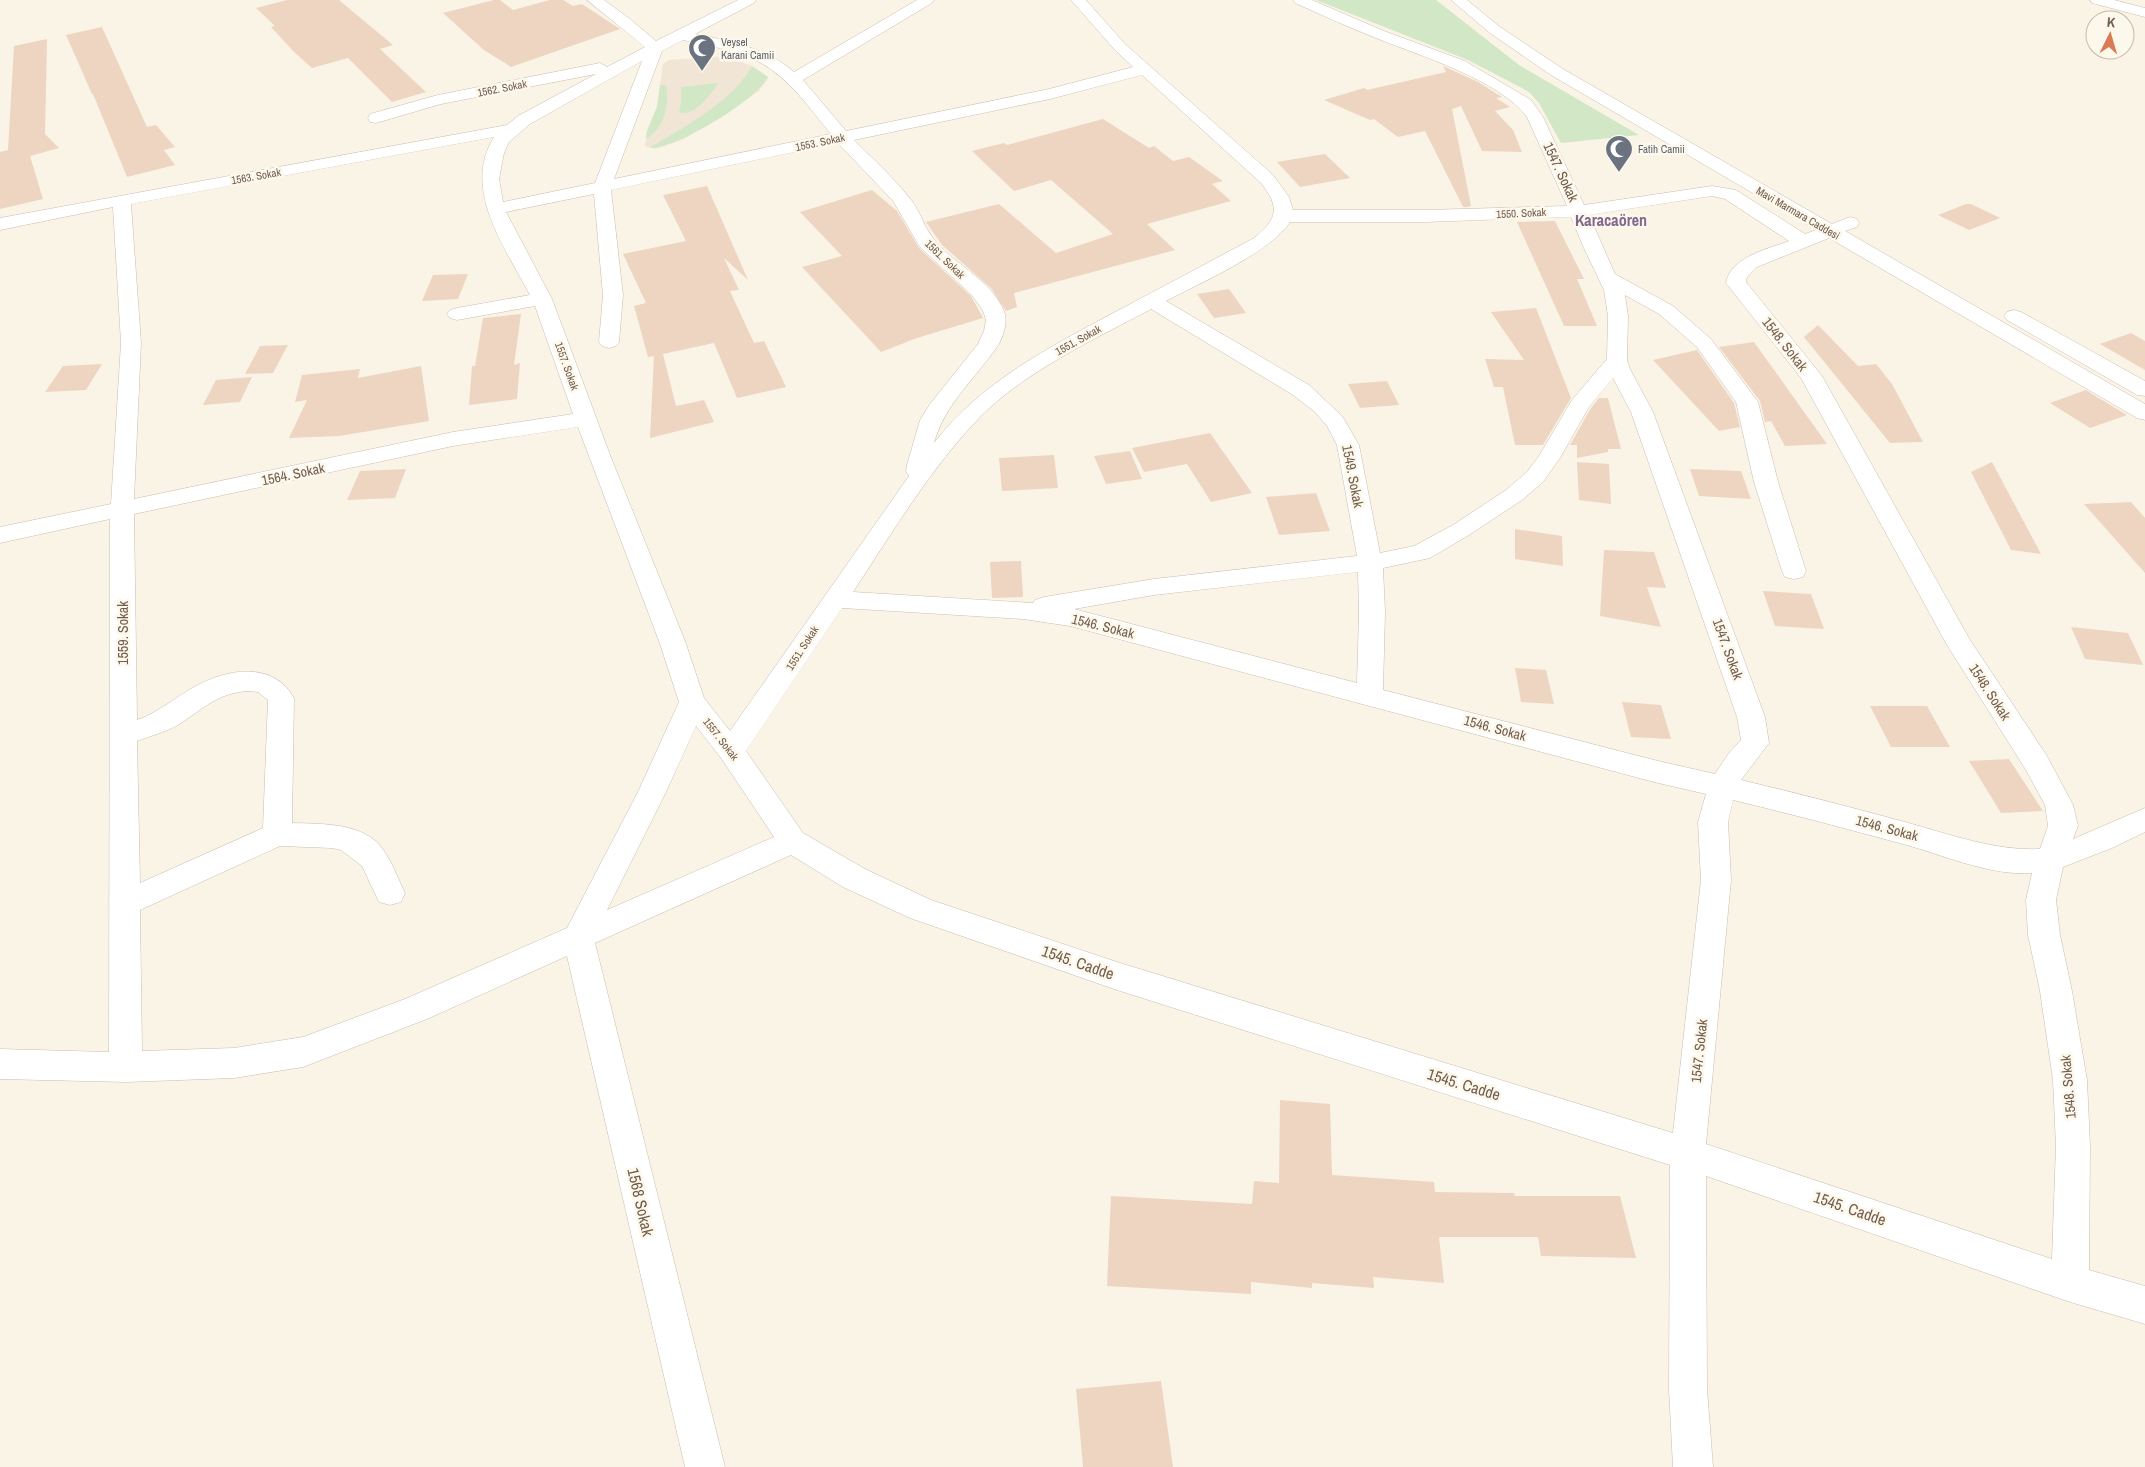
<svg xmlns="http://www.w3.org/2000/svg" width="2145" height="1467" font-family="'Archivo Narrow',sans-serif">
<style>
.residential{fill:#f1e6d6}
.green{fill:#d2e7c6}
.building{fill:#edd5c1}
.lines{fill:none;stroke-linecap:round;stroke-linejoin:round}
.minor-casing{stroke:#cbbcae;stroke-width:1}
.minor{fill:#fff;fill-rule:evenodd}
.labels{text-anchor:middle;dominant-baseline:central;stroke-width:5;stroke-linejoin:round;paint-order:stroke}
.far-worship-label{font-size:11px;fill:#5b616d;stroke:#fdf8ec;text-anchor:start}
.far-street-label{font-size:11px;fill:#715c4d;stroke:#fdf8ec}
.street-label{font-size:14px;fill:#715c4d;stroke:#fdf8ec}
.far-district-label{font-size:16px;font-weight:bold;fill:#82668d;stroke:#fdf8ec}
.near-street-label{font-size:16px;fill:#715c4d;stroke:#fdf8ec}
</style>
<rect width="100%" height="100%" fill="#faf4e7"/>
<!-- residential -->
<path class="residential" d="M717,57L739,61L752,66L768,77L759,91L724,115L682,140L655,149L645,146L647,131L657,107L663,64L669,60Z"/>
<!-- green -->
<path class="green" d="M1316,0H1436L1519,65L1639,135L1561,143L1539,103L1529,92L1520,87L1468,60Z
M752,66L768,77C757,100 675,150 649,148C684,127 732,102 752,66Z
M718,83C711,94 694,118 679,112L681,103V87Z
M660,85H666C670,105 664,129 646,139L647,131L657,107Z"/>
<!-- building -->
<path class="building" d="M287,0H339L393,45L380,49L426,92L392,102L348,58L312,68L294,52L271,27L275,26L256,8Z
M494,0H500L513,10L550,0H563L573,6L582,4L620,29L511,67L484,50L443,13Z
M102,27L147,127L156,125L175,147L164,150L175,165L127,177L93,94H92L66,35Z
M47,39L45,134L59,148L30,156L43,199L0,209V152L8,150L14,46Z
M1443,66L1478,82L1502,97L1496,98L1510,107L1495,111L1513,130L1522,152L1482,151L1461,106L1452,109L1471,206L1467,207H1463L1425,131L1398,137L1374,119L1370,120L1324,100L1364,88L1367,90L1446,72Z
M1103,119L1149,148L1154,146L1173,161L1189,157L1223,181L1212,184L1231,201L1147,224L1175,250L1014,293L1017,307L1006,311L991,288L942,245L926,222L999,204L1056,253L1113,234L1051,180L1014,191L972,151L1004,143L1007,145Z
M1325,154L1350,178L1300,187L1277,162Z
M707,186L748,280L724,258L739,290L730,291L754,343L764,341L786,387L737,398L714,343L663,354L676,406L704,400L714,422L650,438L654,356L648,357L634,306L646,303L623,254L686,241L663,195Z
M872,190L897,211L919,248L971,296L983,318L917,338L881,352L802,267L842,256L800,212Z
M1966,204H1971L2000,218L1969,230L1938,215Z
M1555,221L1584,279H1577L1597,326H1564L1517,222Z
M468,274L458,299L422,301L433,275Z
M1229,289L1246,313L1214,318L1197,294Z
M1536,308L1571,398L1543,445H1515L1503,387H1494L1485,359L1524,360L1491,312Z
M521,314L514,365L520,363L517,399L469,405L472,366H475L483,318Z
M1818,325L1858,366L1876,364L1892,384L1923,442L1890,443L1804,337Z
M2131,333L2145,341V370L2100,344Z
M1754,342L1827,444L1785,446L1771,421L1765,422L1760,401L1719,347Z
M288,345L273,373L245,374L260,346Z
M1697,350L1734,403L1740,427L1719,431L1653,360Z
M102,364L86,390L45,392L63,366Z
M421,366L429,421L339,436L289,438L307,400L295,402L302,375L360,369L358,378Z
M252,377L240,402L203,405L216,380Z
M1387,381L1399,405L1360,408L1348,384Z
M2086,390L2097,397L2127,415L2090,428L2050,403Z
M1599,398H1608L1621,449H1608V452L1577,458V445H1570L1591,408Z
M1210,433L1252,493L1211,502L1187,464L1144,472L1132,448Z
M1130,451L1142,479L1106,484L1094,456Z
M1054,455L1058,488L1002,491L999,458Z
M1577,462L1609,464L1611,504L1579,500Z
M1992,462L2041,554L2011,550L1971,472Z
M406,469L395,498L347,500L360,471Z
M1690,469L1741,471L1751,499L1699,496Z
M1316,493L1330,531L1279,535L1266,497Z
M2131,502L2145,518V573L2084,504Z
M1515,529L1562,536L1563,566L1515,559Z
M1604,550L1654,552L1666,588L1647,587L1661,627L1600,616Z
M1021,561L1023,597L992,598L990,562Z
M1763,591L1811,594L1824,629L1775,626Z
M2071,627L2128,633L2143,665L2085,659Z
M1515,668L1546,670L1554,704L1521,702Z
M1622,702L1661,705L1671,739L1631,737Z
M1870,706H1927L1950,747H1891Z
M2009,759L2043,811L2001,813L1969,761Z
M1280,1100L1330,1104L1332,1175L1434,1182L1435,1192L1514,1193L1515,1196H1620L1636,1258L1541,1256L1538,1237H1439L1444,1283L1373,1277L1374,1288L1312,1283V1288L1251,1282V1294L1107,1286L1111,1196L1252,1204L1254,1181L1279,1183Z
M1161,1381L1173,1467H1083L1076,1389Z"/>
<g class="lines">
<defs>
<path id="minor" d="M587,0H604L630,19L656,41L738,0H756L754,3L695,34C730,41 767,48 794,72L917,0H934L932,3L803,80L846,131L1049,89L1133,67L1115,50L1071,0H1086L1125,44L1273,175L1289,197L1293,210H1425L1567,206L1527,117C1500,80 1418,55 1376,38C1348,27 1322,15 1295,3L1293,0H1312L1384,31L1465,61L1531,100L1543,117L1584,205L1712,186L1736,190L1805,234L1816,230L1551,75L1490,33L1451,0H1467L1500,27L1563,69L1832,224L1850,217L1857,219L1859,223L1857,227L1845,231L2145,404V420L2137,418L1829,238L1757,267L1747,277L1746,282L1822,376L1970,640L2047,756L2073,805L2078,826L2073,839L2145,808V832L2112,848L2063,867L2056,900L2060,935L2072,991L2087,1080L2090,1146L2089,1270L2145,1286V1324L2070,1302L1706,1176L1707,1389L1713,1467H1673L1669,1389L1670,1165L1117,990L910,918L843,887L791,855L595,943L725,1467H685L567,956L427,1019L303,1067L234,1078L126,1082L0,1079V1049L109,1052L110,519L0,543V527L111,504L121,343L113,207L0,230V218L507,125L518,116L596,74L441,104L376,123L370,122L368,118L370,114L438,95L600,63L607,67L645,47ZM683,40C709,46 737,50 761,63C790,79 810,109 831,134L614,179L662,51ZM642,61L595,183L503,202L499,179L504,153L509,142L530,124ZM1142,75L1261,183C1280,207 1278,219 1254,238C1209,262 1163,287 1117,311C1050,347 982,381 934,443C945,403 977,377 999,344C1004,333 1008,323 1004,311C990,278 952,264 932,237C924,226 920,212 912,201C895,179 874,160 854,140L1050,99ZM494,137C461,189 506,249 530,295L457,308L450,310L447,314L450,318L457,320L535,306L573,414L453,432L134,499L141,343L131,204ZM838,143L893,201L920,247L972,295L983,311L986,320L984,331L978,344L930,404L920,420L907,465L906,471L909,476L730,731L704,698L685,641L610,455L552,299L506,212L594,194L603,295L599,342L602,346L609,348L616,346L619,342L623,295L611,190ZM1712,196L1725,199L1789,241C1768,249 1730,257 1726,283L1801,378L1947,645L2026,770L2045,805L2048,826L2040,849C1994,851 1949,834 1905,822C1850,807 1796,793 1741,780L1769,743L1765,717L1653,412L1630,369L1627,360L1628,316L1625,295L1659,314L1697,347L1736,402L1754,482L1782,571L1785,577L1794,579L1803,577L1806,571L1778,482L1758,402L1711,339L1673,306L1615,274L1589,215ZM1571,217L1583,246L1604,290L1608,316L1607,359L1572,400L1539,456L1527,472L1506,490L1453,525L1414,546L1380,553L1359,445L1342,416L1309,385L1166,301C1200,283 1271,252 1290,222H1425ZM1151,309L1293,395L1315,412L1327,426L1337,445L1357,556L1154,579L1044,597L1035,600L1033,603L853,592C892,533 931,467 981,416C1026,371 1095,339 1151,309ZM1613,378L1631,412L1737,717L1741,740L1729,753L1715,774L1654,760L1383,690L1385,612L1383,568L1430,558L1469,535L1522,500L1543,482L1560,458L1589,407ZM578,427L659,641L679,702L638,792L567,928L405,999L303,1037L234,1048L142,1051L140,910L280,846L332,848L341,850L362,866L379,902L390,905L401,902L405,893C398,879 393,864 384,851C366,822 321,824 292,823L294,698C274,662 230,668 198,685C176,696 160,712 137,720L134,514L453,446ZM1358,572L1359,612L1357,683L1074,609L1154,595ZM842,608L1023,619L1070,626L1654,782L1706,794L1698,822L1701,880L1673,1133L1117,962L931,900L865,869L803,833L746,751ZM248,691L258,692L268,700L263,828L140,883L137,741C151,736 165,732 178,725C203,709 217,693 248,691ZM696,726L721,758L774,837L607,910L666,792ZM1733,800C1792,814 1851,830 1910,846C1948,857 1992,876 2032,873L2026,900L2028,935L2040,991L2053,1080L2056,1146L2052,1259L1706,1144L1731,880L1728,822Z
M2090,0H2114L2145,8V17L2092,3Z
M2014,310L2021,312L2145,381V396L2137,395L2007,320L2004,316L2007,312Z"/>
</defs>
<!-- minor casing -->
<use href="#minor" class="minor-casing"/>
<!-- minor -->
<use href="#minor" class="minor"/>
</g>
<!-- icons -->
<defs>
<symbol id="mosque-pin" viewBox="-11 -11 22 30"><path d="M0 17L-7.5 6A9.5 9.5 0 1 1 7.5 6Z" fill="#6b7280" stroke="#fdf8ec"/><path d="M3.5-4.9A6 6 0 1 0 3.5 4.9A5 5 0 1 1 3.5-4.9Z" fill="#fff"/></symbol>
</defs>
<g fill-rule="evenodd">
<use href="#mosque-pin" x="686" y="32" width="32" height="43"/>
<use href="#mosque-pin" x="1603" y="133" width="32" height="43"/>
</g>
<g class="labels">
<!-- far-worship labels -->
<g class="far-worship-label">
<text x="721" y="42">Veysel<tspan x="721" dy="13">Karani Camii</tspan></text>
<text x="1638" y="149">Fatih Camii</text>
</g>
<!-- far-street labels -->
<g class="far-street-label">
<text transform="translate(502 88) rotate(-11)">1562. Sokak</text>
<text transform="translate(820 142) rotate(-12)">1553. Sokak</text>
<text transform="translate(256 176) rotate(-10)">1563. Sokak</text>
<text transform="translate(1521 213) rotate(-3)">1550. Sokak</text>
<text transform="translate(1798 213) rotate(30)">Mavi Marmara Caddesi</text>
<text transform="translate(945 259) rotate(44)">1561. Sokak</text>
<text transform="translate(1078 340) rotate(-29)">1551. Sokak</text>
<text transform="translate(567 366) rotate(70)">1557. Sokak</text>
<text transform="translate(802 648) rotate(-57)">1551. Sokak</text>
<text transform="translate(721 739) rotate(52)">1557. Sokak</text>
</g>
<!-- street labels -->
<g class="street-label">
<text transform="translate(1561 172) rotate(65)">1547. Sokak</text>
<text transform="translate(1785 344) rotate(52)">1548. Sokak</text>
<text transform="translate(293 474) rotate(-12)">1564. Sokak</text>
<text transform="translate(1353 476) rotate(79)">1549. Sokak</text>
<text transform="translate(1103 626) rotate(14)">1546. Sokak</text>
<text transform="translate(123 633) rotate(-90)">1559. Sokak</text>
<text transform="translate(1728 649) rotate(70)">1547. Sokak</text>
<text transform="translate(1990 692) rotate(57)">1548. Sokak</text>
<text transform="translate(1495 728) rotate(15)">1546. Sokak</text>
<text transform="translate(1887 828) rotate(15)">1546. Sokak</text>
<text transform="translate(1699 1051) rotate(-84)">1547. Sokak</text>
<text transform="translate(2068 1087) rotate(-95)">1548. Sokak</text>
</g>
<!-- far-district labels -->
<g class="far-district-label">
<text x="1611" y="220">Karacaören</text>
</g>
<!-- near-street labels -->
<g class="near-street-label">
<text transform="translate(1078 962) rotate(19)">1545. Cadde</text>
<text transform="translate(1464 1084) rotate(17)">1545. Cadde</text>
<text transform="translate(641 1202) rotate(77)">1568 Sokak</text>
<text transform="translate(1850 1208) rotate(19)">1545. Cadde</text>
</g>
</g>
<!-- north arrow -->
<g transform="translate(2110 35) rotate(5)"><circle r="24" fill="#fdf8ec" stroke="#c5baac"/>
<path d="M0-4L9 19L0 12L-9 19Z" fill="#d97b57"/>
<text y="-8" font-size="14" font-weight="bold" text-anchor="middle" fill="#715c4d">K</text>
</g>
</svg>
